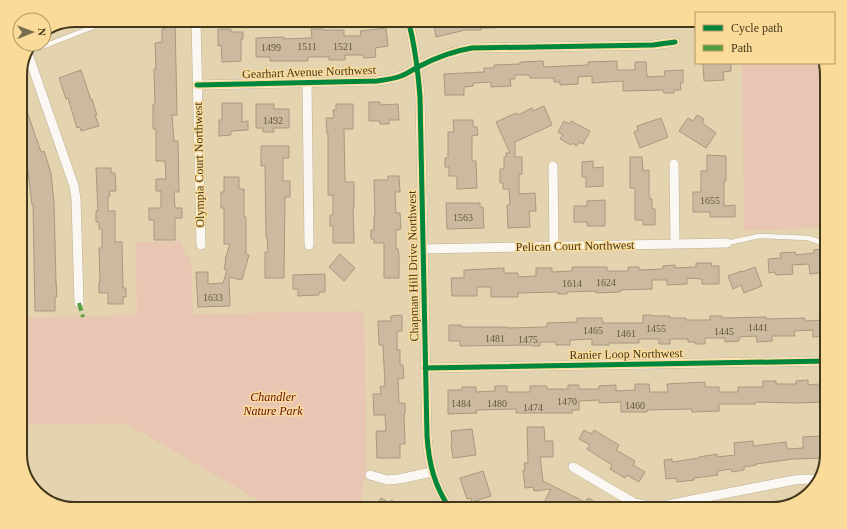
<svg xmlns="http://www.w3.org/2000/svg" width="847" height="529" font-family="'Times New Roman',serif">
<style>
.green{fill:#e8c6b3}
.building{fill:#cbbaa0;stroke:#a8987e}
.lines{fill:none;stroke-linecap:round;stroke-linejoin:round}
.service-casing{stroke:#beb194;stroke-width:5.5}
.minor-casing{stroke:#beb194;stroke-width:10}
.service{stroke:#fbf8f3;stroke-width:4.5}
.minor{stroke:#fbf8f3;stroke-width:9}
.quiet{stroke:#549f3e;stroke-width:4;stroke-dasharray:8 4;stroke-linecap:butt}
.cycleway-casing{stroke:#fadb99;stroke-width:8}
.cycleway{stroke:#00873e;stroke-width:5}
.labels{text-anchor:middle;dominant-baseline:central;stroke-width:3;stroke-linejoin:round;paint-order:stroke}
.number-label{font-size:10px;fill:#65583d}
.street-label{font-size:12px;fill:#43371c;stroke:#fadb99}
.park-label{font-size:12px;font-style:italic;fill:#650e0f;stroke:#fadb99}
.rim{fill:none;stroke:#43371c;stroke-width:2}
</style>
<rect width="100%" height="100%" fill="#e4d3af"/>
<!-- green -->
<path class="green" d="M742,63H824L827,71V227L744,231Z
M182,241C182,249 184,254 191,259L193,314L364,311L367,475L363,483L361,509H274L125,423L20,425V318L137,315L136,242Z"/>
<!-- building -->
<path class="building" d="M164,20H175L177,115H172L174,141H178L179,192H174L175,208H182V218H175V240H154V220H149V208H161V191H156V179H166L165,161H156V129H153V104H155L154,69H156L155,43L162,42V29H165Z
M433,20H495V28H481V30H465L436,37Z
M386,28L388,46L375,48L376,57L364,58L363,55H345V60H329V57H308V61H270V57H256V38L284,37V39L312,38L311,29H323V30H344V36H361L360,31Z
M218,29H231V32H243V39H241V61L222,62L221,45L218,46Z
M543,61L544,67L588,65V62L617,61V70H635V62H646L647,77L665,76L664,71L683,70V83H680L681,90H674V93H664L663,90L623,91V81L592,83V76L578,77V84L560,85V82H554V78H530L529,75H515V79H510L511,86L491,87V82L473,83V86L464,87V95H445L444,74L484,72V68H494V65L520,64V62Z
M703,63H731V71L723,72L724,80L704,81Z
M81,70L91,100L92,99L97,115H95L99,126L81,131L80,127L77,128L68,98L66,99L59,78Z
M369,102H380V105L398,104L399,120H389V124H380V121H369Z
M222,103H242V122L248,121V130L231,131V135L219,136V120H222Z
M256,104H274V109H289V128H273L274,132H263V128H256Z
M336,104H353V129H344L345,182H354V207H353L354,243H333V226H330V215H333V195H328V134H327L326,118H334L333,110H336Z
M544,106L552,125L515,142V157H522V174H519V194L535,193L536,211H529L530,227L508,228L507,205L510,204L509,189H503V183H500V169H504V157H506V153H510L496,122L516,113L518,115L532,108L533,111Z
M27,111L37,141V140L41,152L44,151L51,173L54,203L55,242L56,283V282L57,297H55V311H35L33,204L32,205L28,171L21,174L20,169V114Z
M697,115L704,119L702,123L716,133L706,148L679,131L688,118L693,121Z
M661,118L668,137L640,148L634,132L638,130L637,126Z
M453,120H473V127H477L478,135L472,136V161H476L477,188L457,189V176H449V167H445V158H448V132H454Z
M564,121L569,124L571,121L590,131L583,144L579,142L577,146L572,143L571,145L560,139L563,135L558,132Z
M261,146H289V158H283V181H290V197H285L284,278H265V252H268L267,237H266L265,165L261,166Z
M707,155L726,156V181H724V206L735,205V217H710V212H693V192H701V171H707Z
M630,157H642L643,171L649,170V194L650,199H652V209H655V225H643V220H635V188H630Z
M593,161V168L603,167V186L586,187V177H582V162Z
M96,168H111V173H115L116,191H109L110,196H108V211H115V242H122L123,288H126V297H123V304H108V293H99V282H100L99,248H102V229H99V222H96V211H98Z
M388,176H399L400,192H395L396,213H400L401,229L396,230V249H398L399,255V278H384V243H374V239H371V230H374V217H375L374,180H388Z
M224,177H239V189H244V217H246V254L249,255L242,280L229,277L230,306L198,307L196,272H208V284L223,283L227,270L224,269L226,260H225L230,244H224V208H221V192H224Z
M605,200V226H587V222H574V206H587V201Z
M446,203H480V207H483L484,228L447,229Z
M827,248V272L810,274L809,264L792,265L793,274L776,275L775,272L769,273L768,259L781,258L780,253L795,252L796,255L814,253V250Z
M340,254L355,268L344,281L329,267Z
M696,263H712L711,266H719V284H702V279L687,278V284L667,285V280H652V289L620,290V292L596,293V291L567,292V294H558V292L518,293V297H491V287H477V296H452L451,278H464V270L504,268V273H518V277L536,276V268H552V272L572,271V267H607V271H628V267H639V270L663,269V266L675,265V268L696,267Z
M755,267L762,286L744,293L741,285L733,289L728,276L742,271V272Z
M325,274V292H319V295L298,296V289H293V275Z
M402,315V331H397V350H400V365H403L404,378L398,379L399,403H405V414H404L405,444H400V458H377L376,431H386L385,415H374L373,394H381L380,387L385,386L383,345H379L378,321H391V316Z
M643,315H652V316H670V318H686V320H710V316H722V318L766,317V319L805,318V321L827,320V333L826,336L813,337V330L794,331L795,336H772V341L757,342L756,336L739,337V341L725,342V338H705V344H695V342H688V339H670V344H659V339H639V343H609V345H592V339L570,340V345H556V342H540V346H532V345L460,346V341H449V325H461V327H507V328L547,327V323L577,322V318H602L603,323H643Z
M808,380V385L818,384V387H824L825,402L797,403L755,402V404H719V411L692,412V409L647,410V412H621V402L599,403V400L579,401V410H572V413H516V409L476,410L477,413L448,414V390H462V387H476V392L495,391V386H507V392H530V386H547V389H568V385H579V389H599V386L616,385V391L635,390V384H649L650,392H668L667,384L705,382V387H719V392H738V387H763V381H776V384H796V381Z
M527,427H544L545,441H553V457H540L543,481L585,502L588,498L608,509H552L543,504L551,489L534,491L533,487L525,488L523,470H525L524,463H528Z
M472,429L476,455L453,458L451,444L452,443L451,431Z
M584,430L591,434L594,430L619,445L616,450L635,461L633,465L645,472L639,482L627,475L625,478L610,469L612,465L587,449L590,445L579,439Z
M821,436V444H824V458L793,459L756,464V465L744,467V470L732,472L731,469L717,471L718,475L694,478V480L677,482L676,478L666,479L664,460L672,459V462L699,458V457L717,454V457L735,455L734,443L753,441V446L786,442L787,449L803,448V437Z
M483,471L491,496L472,502L471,498L467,499L460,478Z
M381,498L390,503L391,500L408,509H375Z"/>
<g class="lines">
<defs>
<path id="service" d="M29,52L93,27
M727,243L759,236L808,238L820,242"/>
<path id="minor" d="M196,20L201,245
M408,20C415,45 418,71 420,97L427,436C429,464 434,485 450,509
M28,54L74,186L76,199L79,303
M307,83L309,245
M197,85L377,81C385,80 393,79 401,76C407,74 412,70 418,67C435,58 453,51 472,48L653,45L675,42
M674,164L675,244
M553,166L554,247
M423,249L727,243
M425,368L827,361
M573,467L634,503L650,506H662L794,480L808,479L819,480
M370,475L387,480L399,479L432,472"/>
</defs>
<!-- service casing -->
<use href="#service" class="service-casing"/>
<!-- minor casing -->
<use href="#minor" class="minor-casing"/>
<!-- service -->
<use href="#service" class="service"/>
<!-- minor -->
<use href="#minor" class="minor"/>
<!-- quiet -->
<path class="quiet" d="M79,303L83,317"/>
<defs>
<path id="cycleway" d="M408,20C415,45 418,71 420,97L427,436C429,464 434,485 450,509
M197,85L377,81C385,80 393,79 401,76C407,74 412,70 418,67C435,58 453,51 472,48L653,45L675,42
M425,368L827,361"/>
</defs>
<!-- cycleway casing -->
<use href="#cycleway" class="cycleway-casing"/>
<!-- cycleway -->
<use href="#cycleway" class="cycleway"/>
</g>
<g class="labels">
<!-- number labels -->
<g class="number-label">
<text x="307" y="46">1511</text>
<text x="343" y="46">1521</text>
<text x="271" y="47">1499</text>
<text x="273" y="120">1492</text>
<text x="710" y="200">1655</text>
<text x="463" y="217">1563</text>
<text x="606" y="282">1624</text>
<text x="572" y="283">1614</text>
<text x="213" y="297">1633</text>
<text x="758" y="327">1441</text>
<text x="656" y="328">1455</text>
<text x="593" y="330">1465</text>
<text x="724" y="331">1445</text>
<text x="626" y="333">1461</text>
<text x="495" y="338">1481</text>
<text x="528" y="339">1475</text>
<text x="567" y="401">1470</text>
<text x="461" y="403">1484</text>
<text x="497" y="403">1480</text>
<text x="635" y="405">1460</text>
<text x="533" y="407">1474</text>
</g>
<!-- street labels -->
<g class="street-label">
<text transform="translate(309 72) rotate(-2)">Gearhart Avenue Northwest</text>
<text transform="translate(199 165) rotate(-91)">Olympia Court Northwest</text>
<text transform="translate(575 246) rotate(-1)">Pelican Court Northwest</text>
<text transform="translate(413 266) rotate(-91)">Chapman Hill Drive Northwest</text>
<text transform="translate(626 354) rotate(-1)">Ranier Loop Northwest</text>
</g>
<!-- park labels -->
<g class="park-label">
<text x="273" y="397">Chandler<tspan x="273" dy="14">Nature Park</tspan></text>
</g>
</g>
<!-- crop -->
<path d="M0 0H847V529H0ZM75 27H772A48 48 0 0 1 820 75V454A48 48 0 0 1 772 502H75A48 48 0 0 1 27 454V75A48 48 0 0 1 75 27Z" fill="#fadb99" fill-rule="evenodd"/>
<path class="rim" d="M75 27H772A48 48 0 0 1 820 75V454A48 48 0 0 1 772 502H75A48 48 0 0 1 27 454V75A48 48 0 0 1 75 27Z"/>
<!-- legend -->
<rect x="695" y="12" width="140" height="52" fill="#fadb99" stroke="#b19967"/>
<rect x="703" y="25" width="20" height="6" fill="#00873e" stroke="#b19967"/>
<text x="731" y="32" font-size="12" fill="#43371c">Cycle path</text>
<rect x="703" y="45" width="20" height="6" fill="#549f3e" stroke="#b19967"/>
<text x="731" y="52" font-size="12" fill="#43371c">Path</text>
<!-- north arrow -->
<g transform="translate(32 32) rotate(89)"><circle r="19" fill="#fadb99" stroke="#b19967"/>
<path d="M0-3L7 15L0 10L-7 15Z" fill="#7b6e4f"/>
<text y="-6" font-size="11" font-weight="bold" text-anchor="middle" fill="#43371c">N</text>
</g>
</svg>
